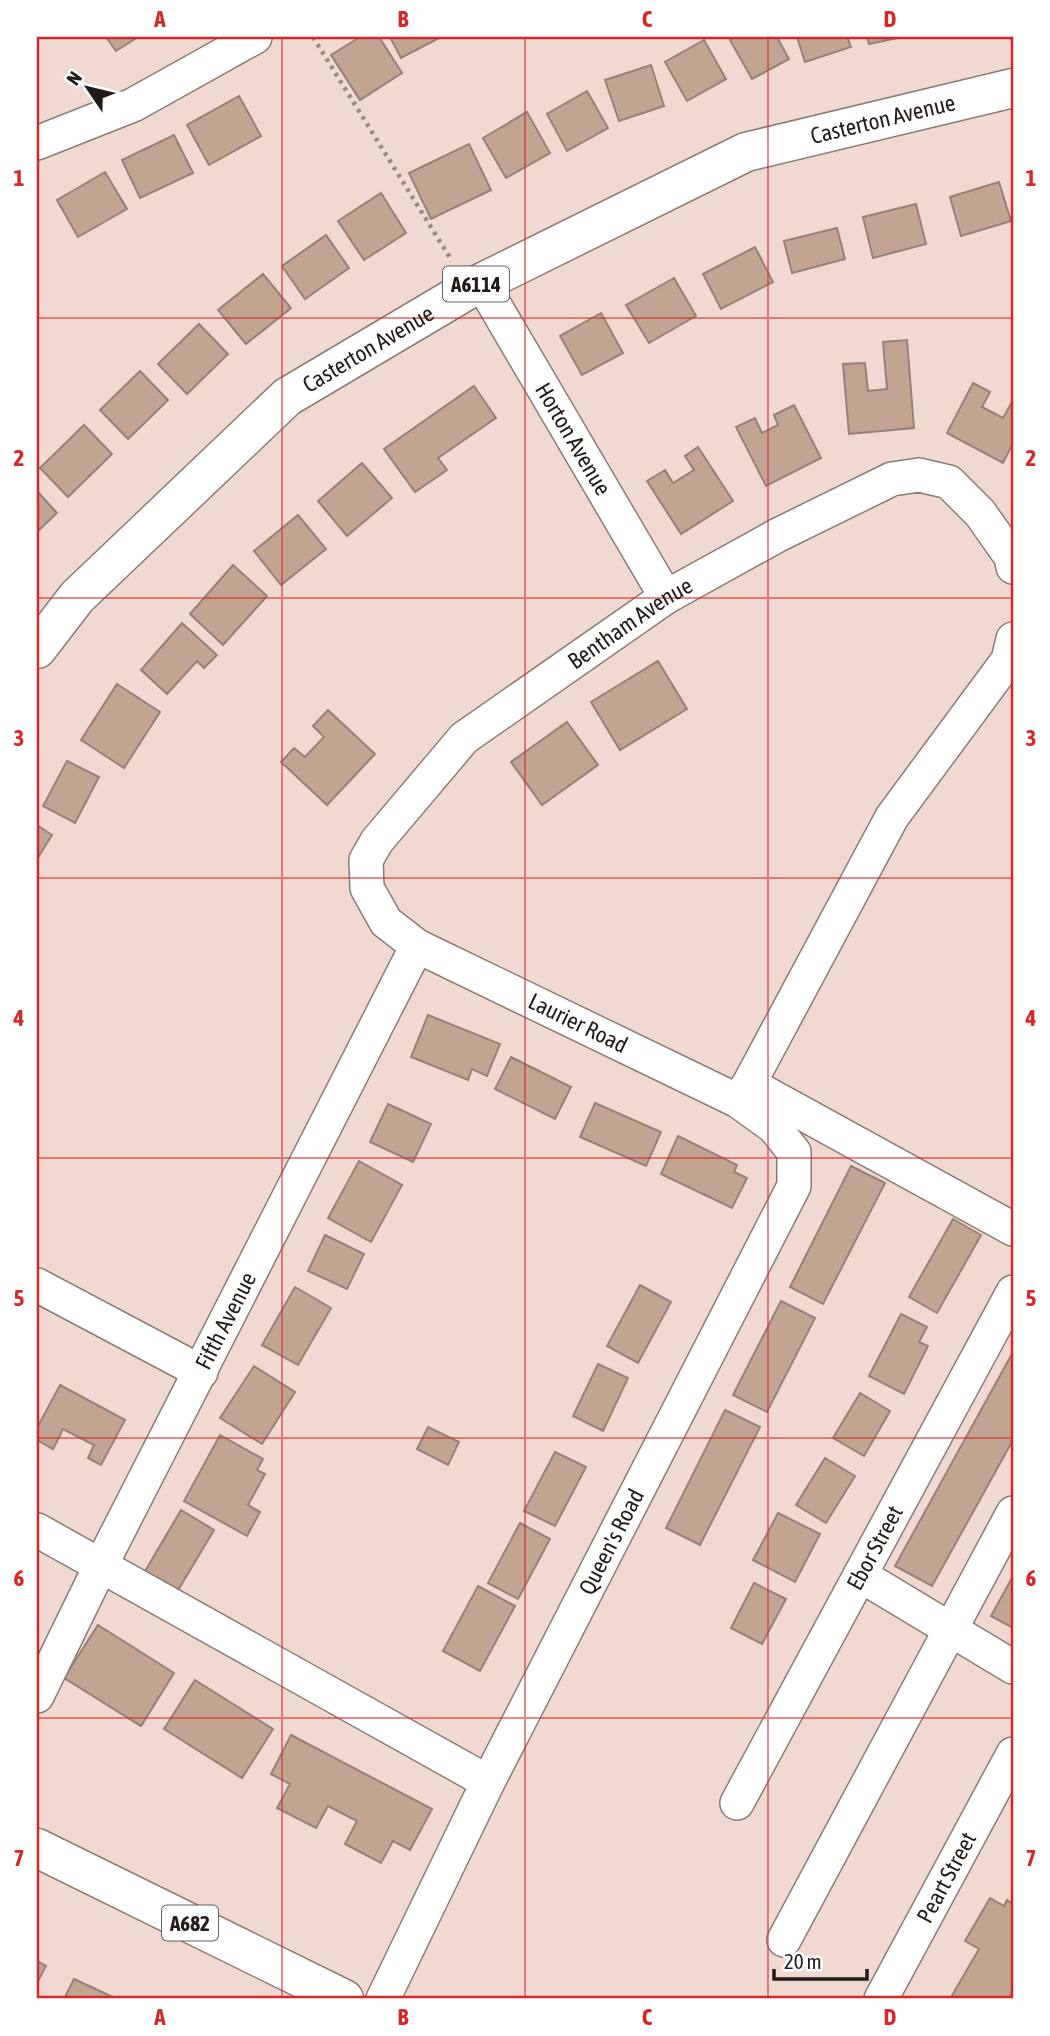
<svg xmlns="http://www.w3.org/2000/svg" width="1050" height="2036" font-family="'Asap Condensed',sans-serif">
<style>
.building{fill:#c1a492;stroke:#948278;stroke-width:2}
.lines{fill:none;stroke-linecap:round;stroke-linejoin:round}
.minor-casing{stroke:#8e7a72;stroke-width:36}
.major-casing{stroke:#8e7a72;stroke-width:41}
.highway-casing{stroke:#8e7a72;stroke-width:41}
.path{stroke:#9a8a84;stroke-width:4.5;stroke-dasharray:3.5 5;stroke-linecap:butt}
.minor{stroke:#fff;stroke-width:33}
.major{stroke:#fff;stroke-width:38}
.highway{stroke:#fff;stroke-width:38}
.grid{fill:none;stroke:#d62828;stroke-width:2;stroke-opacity:0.55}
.labels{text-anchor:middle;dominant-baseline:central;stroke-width:5;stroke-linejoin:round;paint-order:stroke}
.shield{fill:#fff;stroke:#655f5d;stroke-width:2}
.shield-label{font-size:21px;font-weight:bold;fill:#231b18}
.street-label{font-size:23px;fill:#231b18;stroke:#fff}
.neatline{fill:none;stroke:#d62828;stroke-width:2.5}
.grid-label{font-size:23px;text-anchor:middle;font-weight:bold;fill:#d62828}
</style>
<rect width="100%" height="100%" fill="#efd9d0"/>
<!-- building -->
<path class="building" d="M106,37H138L116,51Z
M360,37H379L402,73L360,100L331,55Z
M390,37H441L401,58Z
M735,37H777L789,59L752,79L730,40Z
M797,37H847L851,47L805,62Z
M867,37H902L869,44Z
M704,40L726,79L687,101L665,62Z
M651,65L664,106L619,121L605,80Z
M587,91L608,128L567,151L547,114Z
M239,96L261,136L209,165L187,125Z
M527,112L550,153L506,178L483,138Z
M174,135L193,173L140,198L122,160Z
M469,144L491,190L431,219L409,173Z
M105,172L127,209L78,237L57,200Z
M999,182L1011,221L961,236L950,197Z
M381,193L406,233L364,260L338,221Z
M916,204L926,244L873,258L863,217Z
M837,228L845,259L792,273L784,241Z
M326,235L349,268L305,299L282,266Z
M755,247L773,282L721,309L703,274Z
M263,274L291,308L246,344L218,310Z
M674,278L696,316L649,343L626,305Z
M601,313L623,353L582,375L560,336Z
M199,324L228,354L187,394L158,364Z
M907,340L914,428L849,434L843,364L865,363L868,391L887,389L883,342Z
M140,371L168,400L128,439L100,410Z
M973,383L990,392L982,407L1003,418L1013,400V443L1003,463L947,433Z
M474,386L496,418L438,458L447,470L415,492L384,449Z
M794,405L821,458L766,486L736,427L755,418L762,433L778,425L774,415Z
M84,425L112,454L68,497L40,468Z
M698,447L733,501L681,534L647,481L665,470L673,483L694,470L685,456Z
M362,463L392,498L347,536L318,501Z
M37,491L57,513L37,532Z
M298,515L326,549L281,585L254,551Z
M233,565L267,596L223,645L190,614Z
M182,623L217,655L204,668L197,661L167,694L141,670Z
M658,661L687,709L620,750L591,702Z
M117,684L160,712L124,768L81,740Z
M328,710L375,754L327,805L281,762L294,748L305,757L324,737L313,726Z
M567,722L598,765L542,805L511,762Z
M67,761L99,777L75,823L43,806Z
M37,825L52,835L37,859Z
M428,1015L500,1044L487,1076L472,1069L468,1080L411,1057Z
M511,1057L571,1087L555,1119L495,1089Z
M595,1103L661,1132L646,1166L580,1137Z
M388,1104L431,1124L413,1162L370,1142Z
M678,1136L737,1165L734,1172L747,1178L732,1208L661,1174Z
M359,1161L402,1185L371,1242L328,1218Z
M851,1166L885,1183L823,1304L790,1287Z
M953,1219L981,1235L937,1313L909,1297Z
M325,1235L364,1254L347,1289L308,1271Z
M640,1285L671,1302L638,1363L607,1346Z
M295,1287L331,1308L298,1365L262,1345Z
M781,1301L815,1318L767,1412L733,1395Z
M901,1314L927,1327L919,1342L928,1346L904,1394L869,1376Z
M1013,1352V1440L932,1586L895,1566Z
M598,1364L628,1378L603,1431L573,1416Z
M254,1366L295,1392L262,1444L220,1418Z
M60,1385L125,1420L101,1465L88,1458L94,1445L63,1429L53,1449L37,1440V1428Z
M860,1393L890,1411L864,1456L833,1438Z
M725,1410L760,1427L700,1545L666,1528Z
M428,1427L459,1442L448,1465L417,1449Z
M220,1435L263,1459L257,1470L265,1474L248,1505L260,1512L247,1536L184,1501Z
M555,1452L586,1467L555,1526L524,1511Z
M825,1458L855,1476L826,1523L796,1505Z
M181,1510L214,1530L177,1592L144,1573Z
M778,1513L820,1534L795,1582L753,1560Z
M520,1523L550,1539L518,1599L488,1583Z
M1013,1576V1628L991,1616Z
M754,1583L786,1599L762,1644L731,1628Z
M478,1586L515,1606L480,1671L443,1651Z
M98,1625L174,1673L141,1726L64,1678Z
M195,1680L273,1729L242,1778L164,1729Z
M291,1735L432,1809L410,1850L393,1841L381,1863L345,1844L357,1821L328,1806L316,1828L277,1808L290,1784L271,1774Z
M990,1898L1004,1906L1007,1900L1013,1904V1990L1008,1999H950L979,1949L965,1941Z
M37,1961L46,1966L37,1983Z
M74,1979L117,1999H64Z"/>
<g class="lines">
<defs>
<g id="minor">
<path d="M37,143L133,105L255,37"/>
<path id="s1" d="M481,282L666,597"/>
<path d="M749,1084L1013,1229"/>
<path d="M738,1101L749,1084L892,817L1008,660L1013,639"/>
<path d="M37,1285L201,1372"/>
<path d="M37,1530L488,1782"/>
<path d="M860,1575L1013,1667"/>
<path id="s2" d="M37,1696L101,1565L417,946"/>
<path id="s3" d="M737,1803L1013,1292"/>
<path d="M784,1940L1013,1513"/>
<path id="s4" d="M383,1999L488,1782L794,1186V1152L774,1127L738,1101L417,946L386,922L367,888L366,860L377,841L464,738L666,597L778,535L892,479L919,475L949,482L980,513L1011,557L1013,567"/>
<path id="s5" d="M881,1999L1013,1754"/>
</g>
<path id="major" d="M37,1848L344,1999"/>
<g id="highway">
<path id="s6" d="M37,649L77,597L287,397L469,289L746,152L1013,88"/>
</g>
</defs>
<!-- minor casing -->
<use href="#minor" class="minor-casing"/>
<!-- major casing -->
<use href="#major" class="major-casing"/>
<!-- highway casing -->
<use href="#highway" class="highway-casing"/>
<!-- path -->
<path class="path" d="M313,37L452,261"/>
<!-- minor -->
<use href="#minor" class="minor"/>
<!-- major -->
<use href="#major" class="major"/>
<!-- highway -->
<use href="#highway" class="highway"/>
</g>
<!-- grid -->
<path class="grid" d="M282,37V1999M525,37V1999M768,37V1999M37,318H1013M37,598H1013M37,878H1013M37,1158H1013M37,1438H1013M37,1718H1013"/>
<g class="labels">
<!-- shield labels -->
<g class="shield">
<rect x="443" y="266.5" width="66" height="35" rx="5"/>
<rect x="162" y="1905.5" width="56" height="35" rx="5"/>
</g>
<g class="shield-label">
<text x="476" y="284">A6114</text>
<text x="190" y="1923">A682</text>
</g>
<!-- street labels -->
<g class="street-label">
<text stroke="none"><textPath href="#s6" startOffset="1017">Casterton Avenue</textPath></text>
<text stroke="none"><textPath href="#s6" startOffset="450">Casterton Avenue</textPath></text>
<text stroke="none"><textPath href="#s1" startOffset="182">Horton Avenue</textPath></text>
<text stroke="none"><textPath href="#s4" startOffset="1843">Bentham Avenue</textPath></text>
<text transform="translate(578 1023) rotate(26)">Laurier Road</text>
<text stroke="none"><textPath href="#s2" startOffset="420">Fifth Avenue</textPath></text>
<text stroke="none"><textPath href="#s4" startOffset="511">Queen's Road</textPath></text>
<text stroke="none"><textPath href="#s3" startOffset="290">Ebor Street</textPath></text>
<text stroke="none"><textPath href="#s5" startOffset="138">Peart Street</textPath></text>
</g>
</g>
<!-- border -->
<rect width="1050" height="2036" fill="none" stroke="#ffffff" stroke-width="77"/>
<!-- north arrow -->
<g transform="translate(88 88) rotate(305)" stroke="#ffffff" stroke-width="5" paint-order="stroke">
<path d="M0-5L12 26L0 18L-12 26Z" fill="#231b18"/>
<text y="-10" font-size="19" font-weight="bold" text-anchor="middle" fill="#231b18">N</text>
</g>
<!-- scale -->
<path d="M774 1969v10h93v-10" fill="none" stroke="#231b18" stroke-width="3.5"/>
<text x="784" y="1969" font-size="21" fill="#231b18" stroke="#ffffff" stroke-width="5" paint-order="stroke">20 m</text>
<rect x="38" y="38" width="974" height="1959" class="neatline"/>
<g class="grid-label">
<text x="160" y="27">A</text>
<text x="403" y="27">B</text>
<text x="647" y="27">C</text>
<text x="890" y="27">D</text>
<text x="19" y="186">1</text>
<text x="1031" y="186">1</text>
<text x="19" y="466">2</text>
<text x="1031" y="466">2</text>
<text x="19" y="746">3</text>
<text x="1031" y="746">3</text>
<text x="19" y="1026">4</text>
<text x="1031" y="1026">4</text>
<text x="19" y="1306">5</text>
<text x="1031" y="1306">5</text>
<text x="19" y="1586">6</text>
<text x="1031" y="1586">6</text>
<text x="19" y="1866">7</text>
<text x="1031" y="1866">7</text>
<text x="160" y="2025">A</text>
<text x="403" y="2025">B</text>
<text x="647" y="2025">C</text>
<text x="890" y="2025">D</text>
</g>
</svg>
